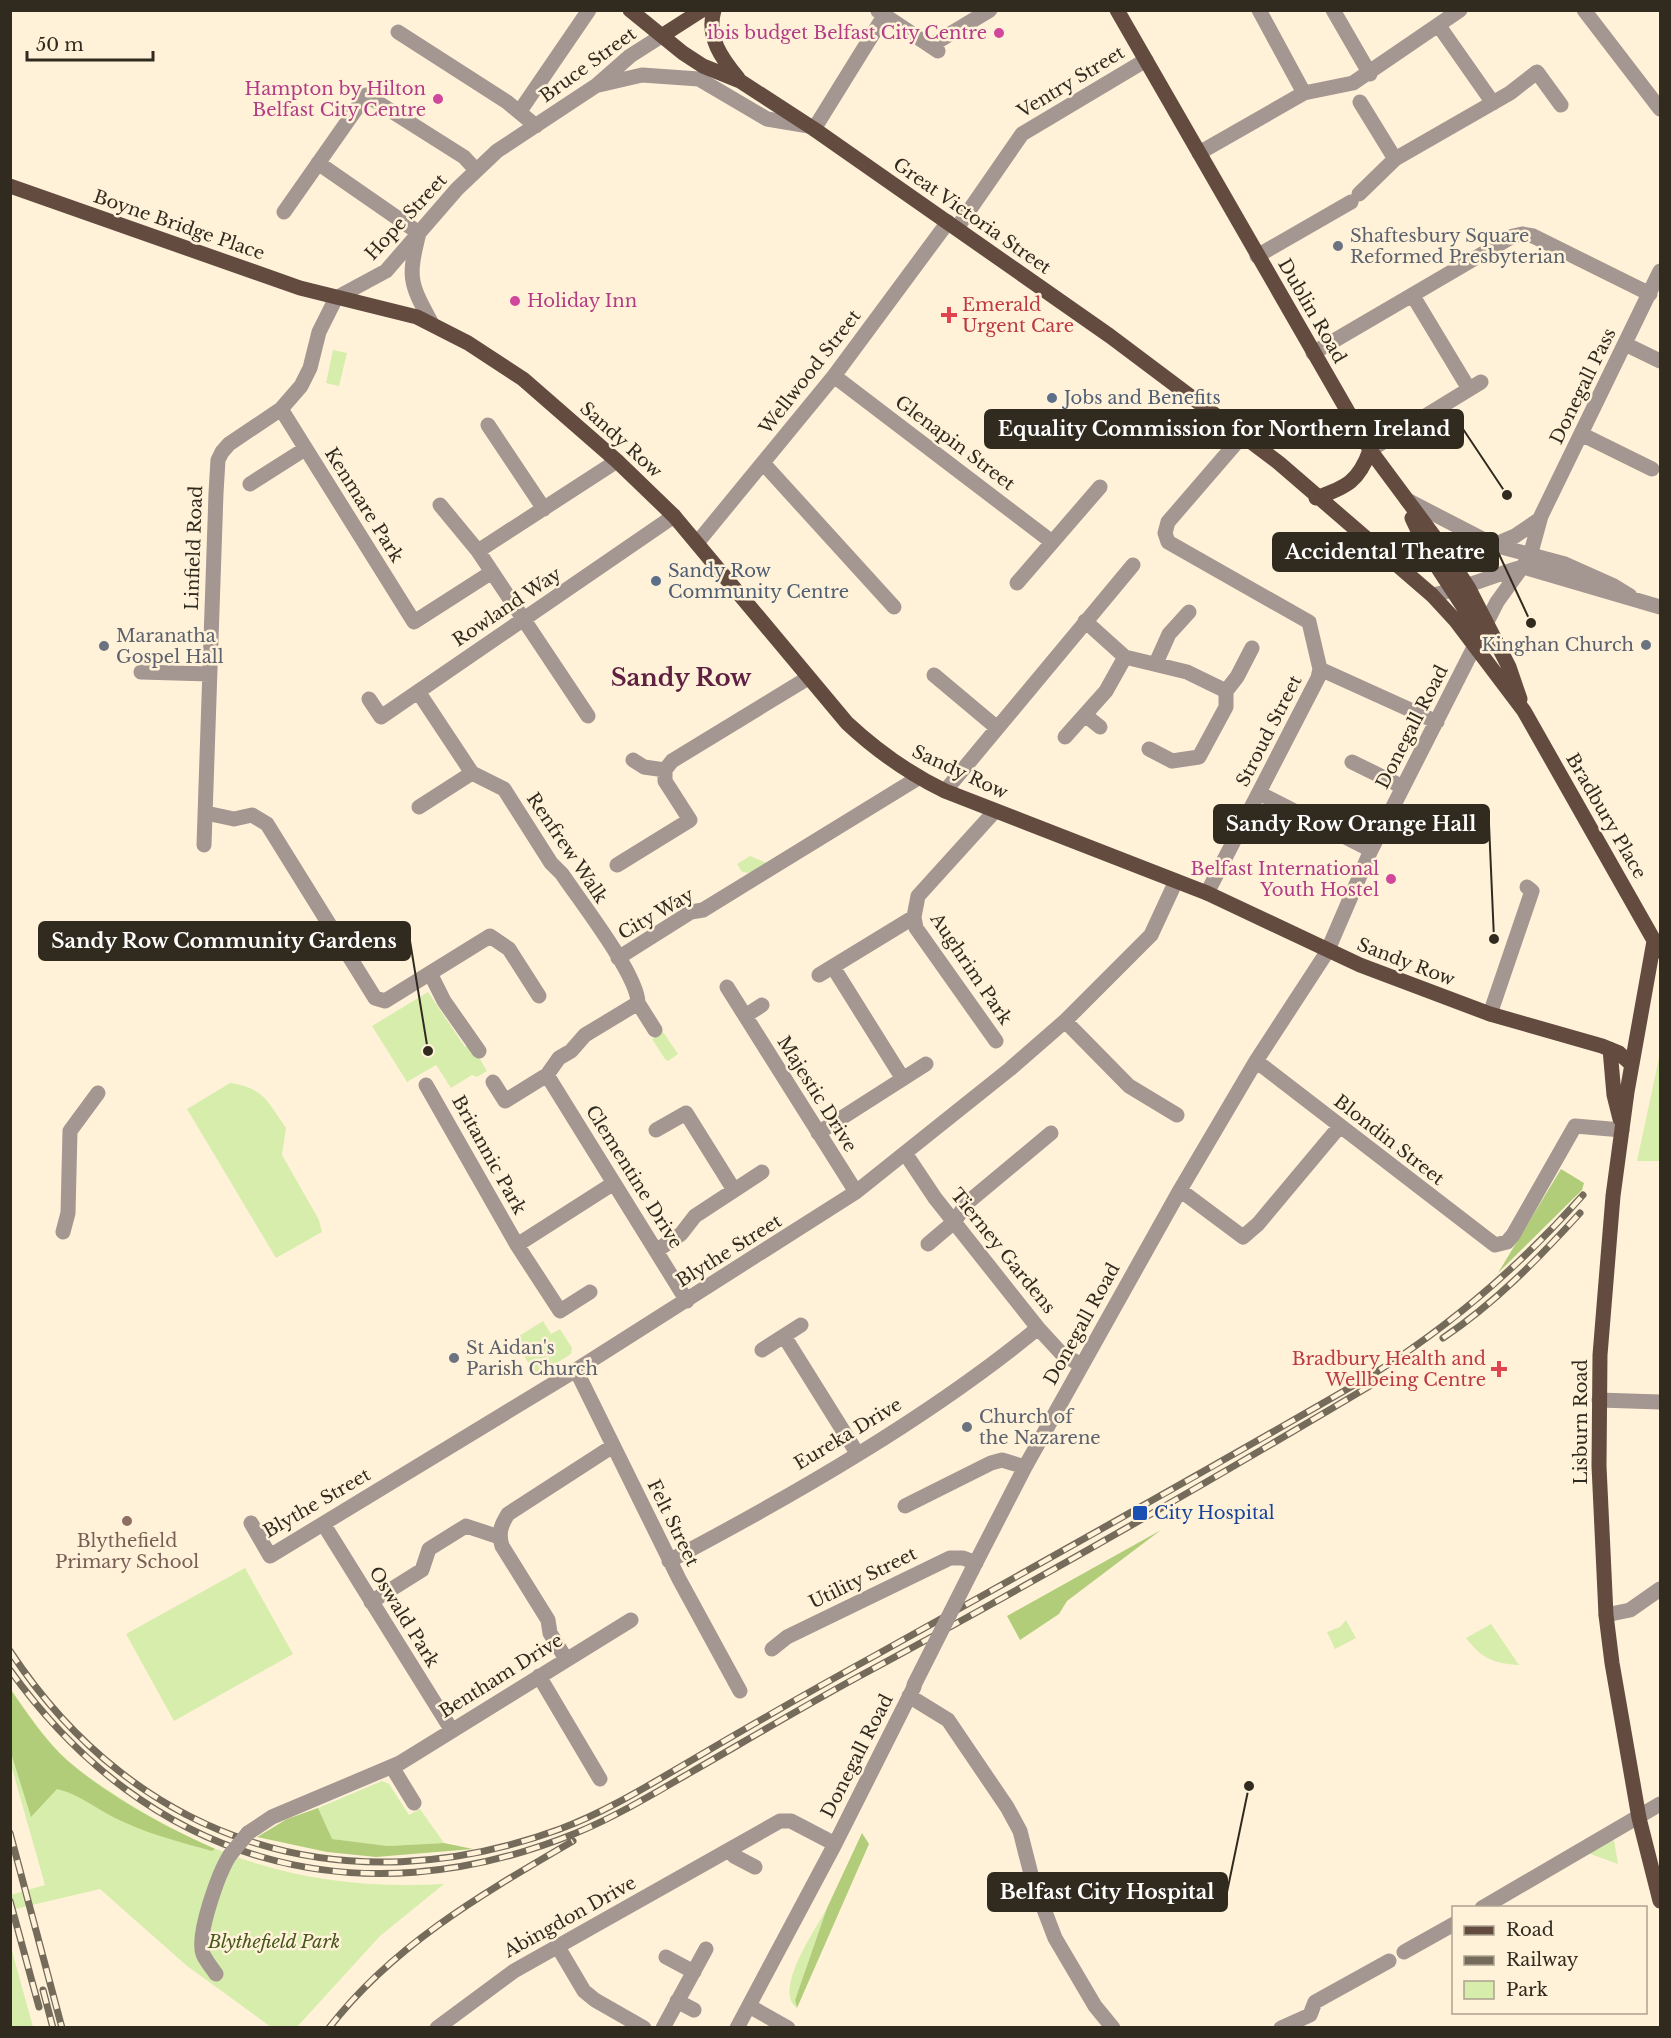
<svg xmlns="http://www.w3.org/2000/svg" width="1671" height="2038" font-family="'Libre Baskerville',serif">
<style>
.green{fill:#d7edac}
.forest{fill:#b2cd7a}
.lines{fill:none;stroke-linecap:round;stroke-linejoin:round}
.minor{stroke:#a49690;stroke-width:15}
.major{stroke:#634b40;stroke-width:15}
.rail-casing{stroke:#746b5b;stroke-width:7}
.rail{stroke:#fff2d9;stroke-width:4.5;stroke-dasharray:14;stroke-linecap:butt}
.minor-bridge{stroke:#a49690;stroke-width:15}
.hotel-dot{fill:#d1479c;stroke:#fff2d9;stroke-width:2}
.worship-dot{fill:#6b7280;stroke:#fff2d9;stroke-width:2}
.health-dot{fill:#e0444e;stroke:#fff2d9;stroke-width:2}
.service-dot{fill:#5c6f8a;stroke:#fff2d9;stroke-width:2}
.transit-dot{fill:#1a4fb4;stroke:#fff2d9;stroke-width:2}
.education-dot{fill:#8d6e63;stroke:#fff2d9;stroke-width:2}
.labels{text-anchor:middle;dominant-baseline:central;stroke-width:5;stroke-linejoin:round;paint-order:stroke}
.hotel-label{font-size:18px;fill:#b23c85;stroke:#fff2d9;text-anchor:end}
.street-label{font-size:18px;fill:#312b1f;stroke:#fff2d9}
.worship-label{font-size:18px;fill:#5b616d;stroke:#fff2d9;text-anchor:start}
.health-label{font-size:18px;fill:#be3a42;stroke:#fff2d9;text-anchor:start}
.service-label{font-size:18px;fill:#4e5e75;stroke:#fff2d9;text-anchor:start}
.transit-label{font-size:18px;fill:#164399;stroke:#fff2d9;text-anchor:start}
.education-label{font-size:18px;fill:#785e54;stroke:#fff2d9}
.park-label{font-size:18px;font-style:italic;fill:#46571c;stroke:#fff2d9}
.district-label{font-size:24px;font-weight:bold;fill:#5f2041;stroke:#fff2d9}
.leader{fill:none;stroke:#312b1f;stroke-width:2}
.callout-dot{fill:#312b1f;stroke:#fff2d9;stroke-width:2}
.callout{fill:#312b1f;stroke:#312b1f;stroke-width:2}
.callout-label{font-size:20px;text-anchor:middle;font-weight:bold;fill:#fff}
</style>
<rect width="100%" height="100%" fill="#fff2d9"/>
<!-- green -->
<path class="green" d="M333,350L347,353L339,386L326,383Z
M750,856L767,863L750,873L742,872L737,864Z
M428,992L465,1047L471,1044L487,1071L477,1077L472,1075L451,1088L436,1065L407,1082L372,1026Z
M663,1032L678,1054L668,1061L665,1059L652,1039Z
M1660,1058V1161H1637L1659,1058Z
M230,1083C264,1088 267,1101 286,1128L282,1155L319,1220L322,1232L276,1258L187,1109Z
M543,1321L551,1334L560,1329L572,1348L571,1354L536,1376L517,1344L522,1341L519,1336Z
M245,1568L293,1654L174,1721L126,1634Z
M1346,1620L1356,1638L1335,1649L1327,1632L1340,1627Z
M1491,1624L1519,1665C1494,1664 1481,1658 1466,1638Z
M11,1689C28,1714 45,1739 67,1760C86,1777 110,1791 131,1805C233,1868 325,1890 444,1884L380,1936L296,2028L271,2027L187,1966L100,1889L11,1910L10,1895L45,1885L11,1765Z
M382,1781L389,1784L409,1815L420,1809L444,1843L388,1846L331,1839L318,1808Z
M1614,1840L1618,1864L1585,1852Z
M827,1908L795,2000L797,2008C772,1991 816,1929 827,1908Z
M11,1947L33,2027H11Z"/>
<!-- forest -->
<path class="forest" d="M1561,1169L1584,1183L1582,1190L1498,1273Z
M1161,1530L1067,1601L1059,1614L1020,1640L1007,1616Z
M10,1689C28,1714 45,1741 68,1761C111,1798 164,1826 215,1849L212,1851C179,1842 145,1833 115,1818C95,1808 79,1794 57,1789L31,1817L11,1753Z
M318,1808L332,1839L388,1846L444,1843L473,1849L376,1857L327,1852L257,1837L287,1819Z
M862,1833L869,1844L797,2008L795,2000L827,1908Z"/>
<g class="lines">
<!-- minor -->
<path class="minor" d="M1259,10L1304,93
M1333,10L1370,74
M1584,10L1660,109
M878,11L938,51
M1439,26L1493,103
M398,32L507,102L536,126
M930,46L990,10
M599,85L642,75L699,79L767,119L809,126
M1360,102L1395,159
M520,111L589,10
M814,129L884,16
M1199,153L1304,93L1353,83L1460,10
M318,163L419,233C408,277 409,282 431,322
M1359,194L1395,159L1510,93L1537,72L1561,105
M284,212L366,95L464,157L476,170
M957,228L1022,134L1146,60
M1257,256L1351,202
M1413,296L1469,389
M1625,344L1660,361
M1313,353L1513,236L1522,234L1533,236L1650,294
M834,376L1052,542
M281,409L414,622L492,572
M488,425L544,509
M1581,434L1652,469
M1370,450L1481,382
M763,463L894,607
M250,484L305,449
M1407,500L1494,545L1565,564L1612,585L1630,596
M440,505L478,551L588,716
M697,543L834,376L948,222
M1494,545L1515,536L1540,519
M478,551L617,461
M1523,567L1660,607
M1017,583L1100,487
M1432,595C1465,589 1492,575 1523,567
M1085,621L1125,657L1187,672L1226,691V707L1199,757L1172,761L1149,749
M1156,663L1169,634L1189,612
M1320,669L1437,722
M141,672L209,674
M934,675L996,727
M1226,691L1237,677L1252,648
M369,699L381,717L674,516
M1085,715L1100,727
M1065,737L1106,691L1125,657
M633,760L644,767L665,770
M1352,762L1403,787
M665,770L672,761L808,678
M472,773L504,789L551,863L562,874C580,901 638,975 638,1003
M945,791L1133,565
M1259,793L1371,850
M419,807L472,773L419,693
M995,811L918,896L914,917L916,928L996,1041
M206,813L234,819L252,815L267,824L375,998L385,1001L490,936L509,949L539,996
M204,845L216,493L218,460L222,452L229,444L281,409L301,386L310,368L319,332L336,298L386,271L457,189L497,151L597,85L630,56L663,35
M617,865L690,820L665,781V770
M1207,893L1318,678L1320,669L1309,622L1168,542L1165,533L1168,522L1243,435
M618,958L691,912L703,910L918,778
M833,967L903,1079
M430,973L444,1001L479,1051
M819,975L914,917
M727,987L856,1192
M638,1003L655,1030
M1490,1014L1532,891L1527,887
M745,1016L762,1005
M1065,1021L1129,1086L1177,1115
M1256,1061L1495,1245L1507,1242L1513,1235L1575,1126L1622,1130
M547,1075L687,1301
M493,1082L505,1101L547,1075L559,1058L571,1051L585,1035L638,1003
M426,1085L517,1245
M656,1130L686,1113L734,1190
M818,1133L926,1064
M905,1153L935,1198L1038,1328L1061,1353L1081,1365
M1180,1190L1243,1237L1258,1224L1340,1126
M63,1232L68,1213L70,1131L98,1093
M928,1244L954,1222L967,1203L1051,1133
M656,1251L681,1234L695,1216L762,1172
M590,1292L560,1311L517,1245L614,1183
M784,1336L857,1453
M762,1350L801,1325
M576,1370L679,1579L740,1691
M1599,1400L1660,1402
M905,1506L991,1463L1002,1460L1025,1467
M251,1523L270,1556L576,1370L856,1192L1010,1069L1065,1021L1151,935L1176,881
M324,1525L451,1729
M669,1561C794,1495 930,1417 1038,1328
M972,1570L1025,1467L1180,1190L1256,1061L1327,952L1371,850L1497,602L1530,556L1541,516L1660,271
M371,1602L422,1570L429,1549L466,1526L499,1537
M1606,1615L1630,1610L1660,1589
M772,1649L787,1637L950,1558H963L976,1563
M566,1659L550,1633L548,1620L502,1546C498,1533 501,1525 508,1514L613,1446
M539,1676L600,1779
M909,1696L948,1720L1007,1807L1020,1831L1032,1878L1055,1938L1095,2006L1113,2028
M392,1767L414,1803
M248,1833L272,1817L400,1763L631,1620
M729,1850L734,1856L755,1867
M1482,1908L1660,1804
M558,1947L584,1991L595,2000L644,2028
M1404,1952L1454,1924
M666,1957L694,1972
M216,1974C212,1968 206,1961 203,1954C196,1935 219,1872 230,1855
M677,2001L694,2010
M749,2006L788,2028
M437,2028L514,1971L780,1821H791L835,1844
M663,2028L706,1949
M737,2028L835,1844L914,1687
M1281,2028L1310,2015L1315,2002L1389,1961"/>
<!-- major -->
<path class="major" d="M630,10L683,53L703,66L740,81L814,129L1110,336L1279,463L1432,595L1456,621L1524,711L1660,951
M714,10C706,37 722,59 738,78
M1117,10L1370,450L1442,547L1468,587L1509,667L1520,699
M663,35L702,10
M10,186L300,288L417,317L468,343L523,379L617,461L674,516L847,723C878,752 908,773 945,791L1207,893L1360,965L1490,1014L1602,1046L1619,1053L1631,1064
M1316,498C1347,487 1359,481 1370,450
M1412,518L1430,556L1481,634
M1654,941L1627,1092L1613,1196L1600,1355L1599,1466L1606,1615L1612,1663L1639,1818L1660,1901
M1610,1049L1614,1095L1620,1119"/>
<defs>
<path id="rail" d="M1443,1338C1495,1303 1538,1259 1580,1213
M10,1651C137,1844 345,1908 560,1829C606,1812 649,1785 692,1760C753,1724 814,1689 876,1655C1043,1562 1210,1469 1375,1373C1454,1323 1521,1265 1583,1195
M10,1670C148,1863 357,1922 576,1833C617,1816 655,1793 693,1771C747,1740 801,1708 856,1678C1031,1584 1202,1486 1373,1384
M10,1833L62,2028
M10,1901L39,2007
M43,1990L53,2028
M329,2028C394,1944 484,1893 573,1841"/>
</defs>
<!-- rail casing -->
<use href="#rail" class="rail-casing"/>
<!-- rail -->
<use href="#rail" class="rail"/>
<!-- minor-bridge -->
<path class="minor-bridge" d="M914,1685L972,1570
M230,1855L248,1833"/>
</g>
<!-- markers -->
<g class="hotel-dot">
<circle cx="999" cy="33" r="6"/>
<circle cx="438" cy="99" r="6"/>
<circle cx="515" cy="301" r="6"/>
<circle cx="1391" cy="879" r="6"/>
</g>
<g class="worship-dot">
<circle cx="1338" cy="246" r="6"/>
<circle cx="1646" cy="645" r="6"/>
<circle cx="104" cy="646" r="6"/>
<circle cx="454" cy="1358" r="6"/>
<circle cx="967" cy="1427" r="6"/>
</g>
<g class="health-dot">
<path d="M946 306h6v6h6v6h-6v6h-6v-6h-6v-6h6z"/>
<path d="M1496 1360h6v6h6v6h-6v6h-6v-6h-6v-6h6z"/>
</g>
<g class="service-dot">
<circle cx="1052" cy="398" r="6"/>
<circle cx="656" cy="581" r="6"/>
</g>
<rect class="transit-dot" x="1132" y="1505" width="16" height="16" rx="3"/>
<circle class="education-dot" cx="127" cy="1521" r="6"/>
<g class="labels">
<!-- hotel labels -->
<g class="hotel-label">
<text x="987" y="33">ibis budget Belfast City Centre</text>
<text x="426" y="89">Hampton by Hilton<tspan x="426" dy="21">Belfast City Centre</tspan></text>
<text x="527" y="301" text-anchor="start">Holiday Inn</text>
<text x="1379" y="869">Belfast International<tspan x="1379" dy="21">Youth Hostel</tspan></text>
</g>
<!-- street labels -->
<g class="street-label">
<text transform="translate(588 65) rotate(-36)">Bruce Street</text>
<text transform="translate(1071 82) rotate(-31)">Ventry Street</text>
<text transform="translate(972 216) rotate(35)">Great Victoria Street</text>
<text transform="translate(406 217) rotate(-47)">Hope Street</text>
<text transform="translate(179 225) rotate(19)">Boyne Bridge Place</text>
<text transform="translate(1312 311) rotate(60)">Dublin Road</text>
<text transform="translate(810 372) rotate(-52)">Wellwood Street</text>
<text transform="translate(1583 386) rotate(-64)">Donegall Pass</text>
<text transform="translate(621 440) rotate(42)">Sandy Row</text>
<text transform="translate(955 443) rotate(37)">Glenapin Street</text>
<text transform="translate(364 505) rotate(58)">Kenmare Park</text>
<text transform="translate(194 548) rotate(-88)">Linfield Road</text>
<text transform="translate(507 607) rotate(-34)">Rowland Way</text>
<text transform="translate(1412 727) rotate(-63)">Donegall Road</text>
<text transform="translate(1269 731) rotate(-63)">Stroud Street</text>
<text transform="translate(960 772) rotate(25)">Sandy Row</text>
<text transform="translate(1606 816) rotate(60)">Bradbury Place</text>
<text transform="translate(567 848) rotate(56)">Renfrew Walk</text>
<text transform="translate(656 914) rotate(-30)">City Way</text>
<text transform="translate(1406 962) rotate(21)">Sandy Row</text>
<text transform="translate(971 969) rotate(56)">Aughrim Park</text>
<text transform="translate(817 1094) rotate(58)">Majestic Drive</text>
<text transform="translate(1389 1140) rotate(38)">Blondin Street</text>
<text transform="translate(489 1155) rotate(61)">Britannic Park</text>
<text transform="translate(634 1177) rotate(58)">Clementine Drive</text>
<text transform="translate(729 1251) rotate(-32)">Blythe Street</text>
<text transform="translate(1003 1251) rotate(51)">Tierney Gardens</text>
<text transform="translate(1082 1324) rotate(-61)">Donegall Road</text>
<text transform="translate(1581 1422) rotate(-90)">Lisburn Road</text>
<text transform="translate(848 1434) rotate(-31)">Eureka Drive</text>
<text transform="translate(317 1503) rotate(-30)">Blythe Street</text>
<text transform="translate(673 1523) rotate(64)">Felt Street</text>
<text transform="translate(863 1578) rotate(-26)">Utility Street</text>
<text transform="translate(404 1617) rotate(58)">Oswald Park</text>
<text transform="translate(501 1676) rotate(-32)">Bentham Drive</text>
<text transform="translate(857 1756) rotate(-63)">Donegall Road</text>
<text transform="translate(570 1917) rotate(-29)">Abingdon Drive</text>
</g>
<!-- worship labels -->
<g class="worship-label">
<text x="1350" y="236">Shaftesbury Square<tspan x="1350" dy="21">Reformed Presbyterian</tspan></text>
<text x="116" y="636">Maranatha<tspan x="116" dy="21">Gospel Hall</tspan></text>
<text x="1634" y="645" text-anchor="end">Kinghan Church</text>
<text x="466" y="1348">St Aidan's<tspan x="466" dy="21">Parish Church</tspan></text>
<text x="979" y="1417">Church of<tspan x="979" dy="21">the Nazarene</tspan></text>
</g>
<!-- health labels -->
<g class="health-label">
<text x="962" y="305">Emerald<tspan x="962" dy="21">Urgent Care</tspan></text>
<text x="1486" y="1359" text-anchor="end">Bradbury Health and<tspan x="1486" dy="21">Wellbeing Centre</tspan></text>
</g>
<!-- service labels -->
<g class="service-label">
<text x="1064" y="398">Jobs and Benefits</text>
<text x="668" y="571">Sandy Row<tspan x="668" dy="21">Community Centre</tspan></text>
</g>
<!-- transit labels -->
<g class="transit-label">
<text x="1154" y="1513">City Hospital</text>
</g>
<!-- education labels -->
<g class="education-label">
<text x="127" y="1541">Blythefield<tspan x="127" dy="21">Primary School</tspan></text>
</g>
<!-- park labels -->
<g class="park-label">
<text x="274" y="1942">Blythefield Park</text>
</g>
<!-- district labels -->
<g class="district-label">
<text x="681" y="677">Sandy Row</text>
</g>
</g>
<!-- callouts -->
<path class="leader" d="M1507 495L1463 429M1531 623L1498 552M1494 939L1489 824M428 1051L410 941M1249 1786L1227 1892"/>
<g class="callout-dot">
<circle cx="1507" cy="495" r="6"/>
<circle cx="1531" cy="623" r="6"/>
<circle cx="1494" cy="939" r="6"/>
<circle cx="428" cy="1051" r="6"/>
<circle cx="1249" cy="1786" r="6"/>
</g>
<g class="callout">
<rect x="985" y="410" width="478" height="38" rx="6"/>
<rect x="1273" y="533" width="225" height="38" rx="6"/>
<rect x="1214" y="805" width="275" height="38" rx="6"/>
<rect x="39" y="922" width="371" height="38" rx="6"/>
<rect x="988" y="1873" width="239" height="38" rx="6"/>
</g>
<g class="callout-label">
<text x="1224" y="436">Equality Commission for Northern Ireland</text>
<text x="1385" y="559">Accidental Theatre</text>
<text x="1351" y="831">Sandy Row Orange Hall</text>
<text x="224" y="948">Sandy Row Community Gardens</text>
<text x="1107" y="1899">Belfast City Hospital</text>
</g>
<!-- border -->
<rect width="1671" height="2038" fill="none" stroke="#312b1f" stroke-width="24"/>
<!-- legend -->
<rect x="1452" y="1906" width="195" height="108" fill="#fff2d9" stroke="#ada28f" stroke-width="1.5"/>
<rect x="1464" y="1926" width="30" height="9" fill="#634b40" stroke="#ada28f" stroke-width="1.5"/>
<text x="1506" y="1936" font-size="18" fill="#312b1f">Road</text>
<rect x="1464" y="1956" width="30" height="9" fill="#746b5b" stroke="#ada28f" stroke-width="1.5"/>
<text x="1506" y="1966" font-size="18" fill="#312b1f">Railway</text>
<rect x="1464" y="1981" width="30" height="18" fill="#d7edac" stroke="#ada28f" stroke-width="1.5"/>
<text x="1506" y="1996" font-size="18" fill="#312b1f">Park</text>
<!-- scale -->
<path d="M27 51v9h126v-9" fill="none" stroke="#312b1f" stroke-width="3"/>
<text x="36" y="51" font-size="18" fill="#312b1f" stroke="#fff2d9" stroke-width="4.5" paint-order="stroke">50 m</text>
</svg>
